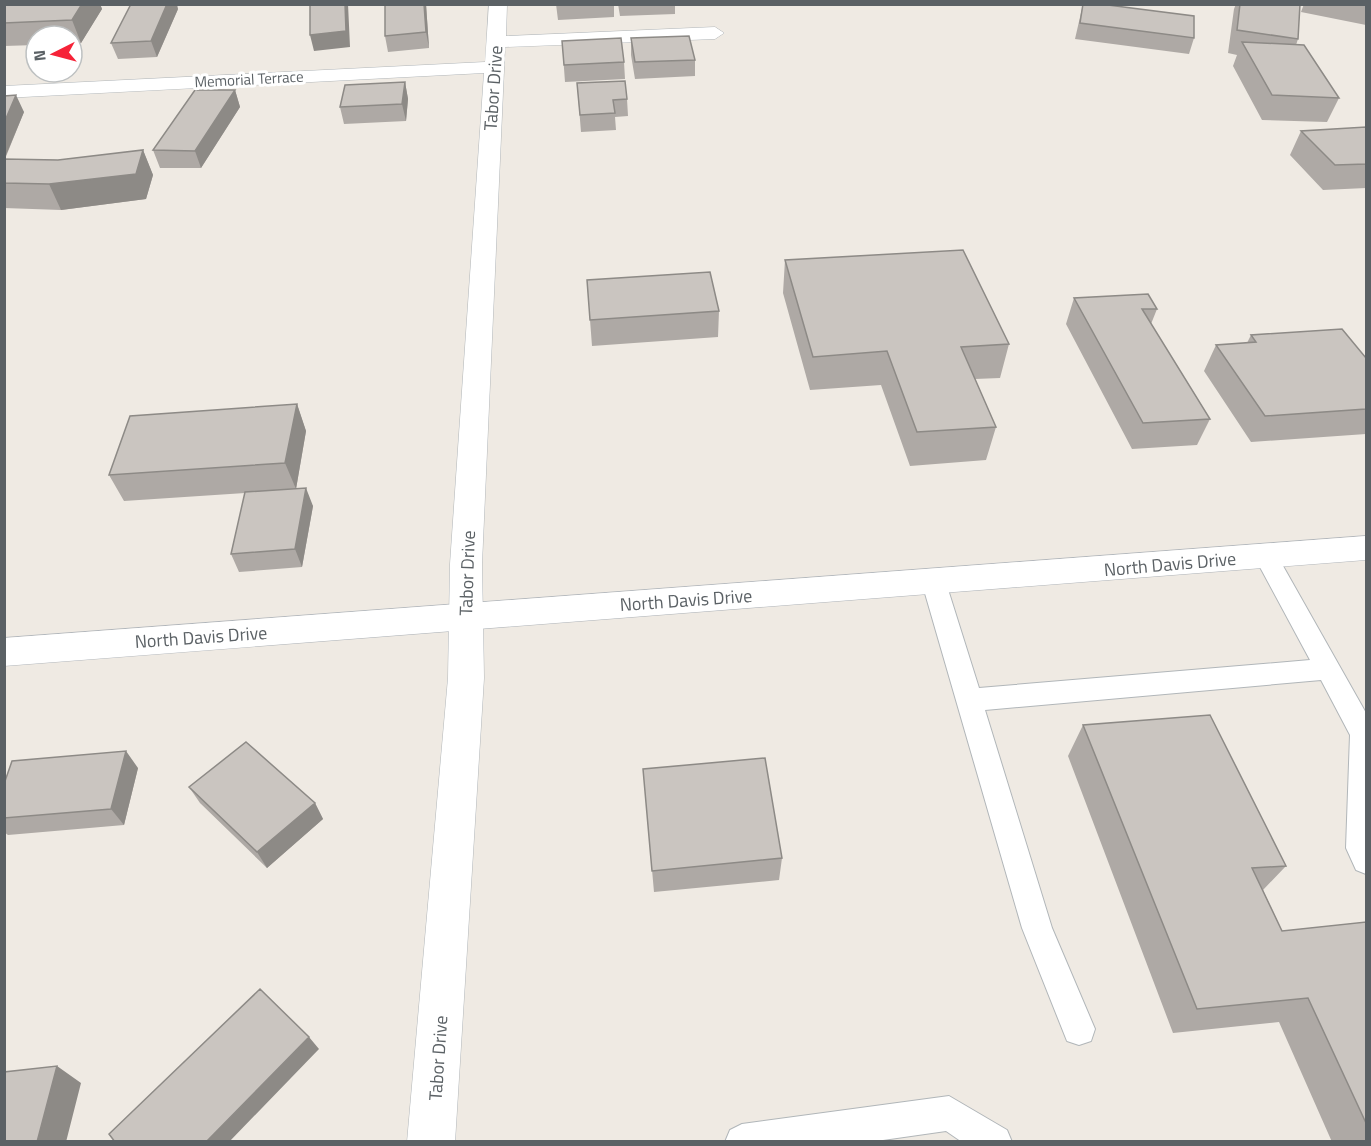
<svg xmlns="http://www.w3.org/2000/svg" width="1371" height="1146" font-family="'Titillium Web',sans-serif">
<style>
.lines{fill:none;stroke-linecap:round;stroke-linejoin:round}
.lane-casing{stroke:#b1b6b9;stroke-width:2}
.street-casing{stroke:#b1b6b9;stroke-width:1}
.secondary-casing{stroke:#b0b5ba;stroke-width:1}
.lane{fill:#fff;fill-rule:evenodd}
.street{fill:#fff;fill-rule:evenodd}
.secondary{fill:#fff;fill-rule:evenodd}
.wall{fill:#aea9a5}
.shaded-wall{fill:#8d8a86}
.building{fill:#cac5c0;stroke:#8d8a86;stroke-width:1.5}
.labels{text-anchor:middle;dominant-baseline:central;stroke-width:6;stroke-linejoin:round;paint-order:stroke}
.far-street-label{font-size:15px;fill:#5b6165;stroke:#fff}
.street-label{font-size:18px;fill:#5b6165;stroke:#fff}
</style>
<rect width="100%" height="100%" fill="#efeae3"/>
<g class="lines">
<defs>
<path id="lane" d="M1266,547L1274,550L1366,713V874L1356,870L1346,848L1350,735L1321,680L985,710L1052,928L1095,1029L1091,1041L1079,1045L1067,1041L1022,928L922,583L925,576L934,574L943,576L946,583L979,688L1310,660L1254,556L1258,550Z
M949,1096L1007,1130L1012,1142H962L946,1131L869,1142H725L730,1130L742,1124Z"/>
<path id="street" d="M489,4H507L506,36L715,27L724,33L715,39L505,47L482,564L484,678L455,1142H407L448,678L450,564L484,73L4,98V86L485,62Z"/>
<path id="secondary" d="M1366,536V560L4,666V638Z"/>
</defs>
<!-- lane casing -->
<use href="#lane" class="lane-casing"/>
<!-- street casing -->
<use href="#street" class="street-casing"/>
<!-- secondary casing -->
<use href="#secondary" class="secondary-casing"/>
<!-- lane -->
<use href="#lane" class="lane"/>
<!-- street -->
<use href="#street" class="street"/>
<!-- secondary -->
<use href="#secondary" class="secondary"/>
</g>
<!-- wall -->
<path class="wall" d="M4,4H100L102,9L81,43L72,44V36H36V45L4,46Z
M426,4L429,48L388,52L385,36Z
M556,4H614V17L558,20Z
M618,4H675V14L620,16Z
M1083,4L1194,38L1189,54L1075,39Z
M1236,4H1300L1298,39L1296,45L1339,98L1327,122L1262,120L1233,66L1237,55L1228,53L1234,9Z
M1304,4H1366V25L1301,12Z
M178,9L157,57L118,59L111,43Z
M631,38L695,60V76L635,79L631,55Z
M562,41L624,62L625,79L565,82Z
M405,82L408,99L406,121L344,124L340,107Z
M577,83L627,99L628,116L615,117L616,130L581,132Z
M235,90L240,107L201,168H160L153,150Z
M4,96L24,112L5,159L58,160L143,150L153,175L146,199L61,210L4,208Z
M1366,127V188L1323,190L1290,155L1301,131Z
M785,260L1009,344L1000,378L975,379L996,427L986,460L910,466L881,385L810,390L783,293Z
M587,280L719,311L718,337L592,346Z
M1074,298L1157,309L1151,324L1210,419L1197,445L1132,449L1066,324Z
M1251,335L1366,358V434L1251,442L1204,371L1216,345L1247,343Z
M297,404L306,431L296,489L313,506L302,567L239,572L231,554L245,493L124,501L109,475Z
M1083,725L1286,866L1263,890L1282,931L1366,922V1142H1332L1279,1022L1173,1033L1068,756Z
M138,768L124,825L8,835L4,832V784Z
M643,769L782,858L779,880L654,892Z
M189,787L315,803L323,819L267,868L200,803Z"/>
<!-- shaded-wall -->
<path class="shaded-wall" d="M82,4H100L102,9L81,43L72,20Z
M167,4H177L178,9L157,57L151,41Z
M345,4H348L350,47L314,51L310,35Z
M424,4H426L429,48L426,32Z
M405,82L408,99L406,121L402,104Z
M235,90L240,107L201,168L195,151Z
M16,95L24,112L4,160V123Z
M143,150L153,175L146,199L61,210L49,184Z
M297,404L306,431L296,489L285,463Z
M306,488L313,506L302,567L295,549Z
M126,751L138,768L124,825L111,809Z
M315,803L323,819L267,868L257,852Z
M309,1037L319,1049L229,1142H206Z
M57,1066L81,1083L66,1142H37Z"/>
<!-- building -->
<path class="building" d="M4,4H82L72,20L4,23Z
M131,4H167L151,41L111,43Z
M310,4H345L346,31L310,35Z
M385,4H424L426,32L385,36Z
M1083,4H1100L1194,16V38L1080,23Z
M1240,4H1300L1298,39L1237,30Z
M689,36L695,60L635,62L631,38Z
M621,38L624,62L564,65L562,41Z
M1242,42L1304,45L1339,98L1272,95Z
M625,81L627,99L613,100L615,113L580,115L577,83Z
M405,82L402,104L340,107L345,85Z
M195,90H235L195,151L153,150Z
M16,95L4,123V96Z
M1366,127V164L1335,165L1301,131Z
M143,150L136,174L49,184L4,183V159L58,160Z
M963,250L1009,344L961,347L996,427L917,432L887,351L813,357L785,260Z
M710,272L719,311L590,320L587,280Z
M1148,294L1157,309H1142L1210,419L1143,423L1074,298Z
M1342,329L1366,358V409L1265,416L1216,345L1256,342L1251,335Z
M297,404L285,463L109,475L130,416Z
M306,488L295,549L231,554L245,492Z
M1210,715L1286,866L1252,868L1282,931L1366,922V1123L1308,998L1197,1009L1083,725Z
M246,742L315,803L257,852L189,787Z
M126,751L111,809L4,818V784L12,761Z
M765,758L782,858L652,871L643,769Z
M260,989L309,1037L206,1142H115L109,1134Z
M57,1066L37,1142H4V1072Z"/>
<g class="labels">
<!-- far-street labels -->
<g class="far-street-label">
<text transform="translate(249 79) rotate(-3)">Memorial Terrace</text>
</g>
<!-- street labels -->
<g class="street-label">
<text transform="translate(493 88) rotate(-86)">Tabor Drive</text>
<text transform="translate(1170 564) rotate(-5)">North Davis Drive</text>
<text transform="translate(467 573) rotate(-88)">Tabor Drive</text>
<text transform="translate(686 600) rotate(-4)">North Davis Drive</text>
<text transform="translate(201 637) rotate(-4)">North Davis Drive</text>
<text transform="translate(438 1058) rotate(-86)">Tabor Drive</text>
</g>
</g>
<!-- border -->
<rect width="1371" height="1146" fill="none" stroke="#5b6165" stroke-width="12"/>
<!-- north arrow -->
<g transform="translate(54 54) rotate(264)"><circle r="28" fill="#ffffff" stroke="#bdc0c1" stroke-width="1.5"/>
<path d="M0-4.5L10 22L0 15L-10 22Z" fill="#f62338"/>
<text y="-9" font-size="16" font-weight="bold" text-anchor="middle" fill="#5b6165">N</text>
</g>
</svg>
